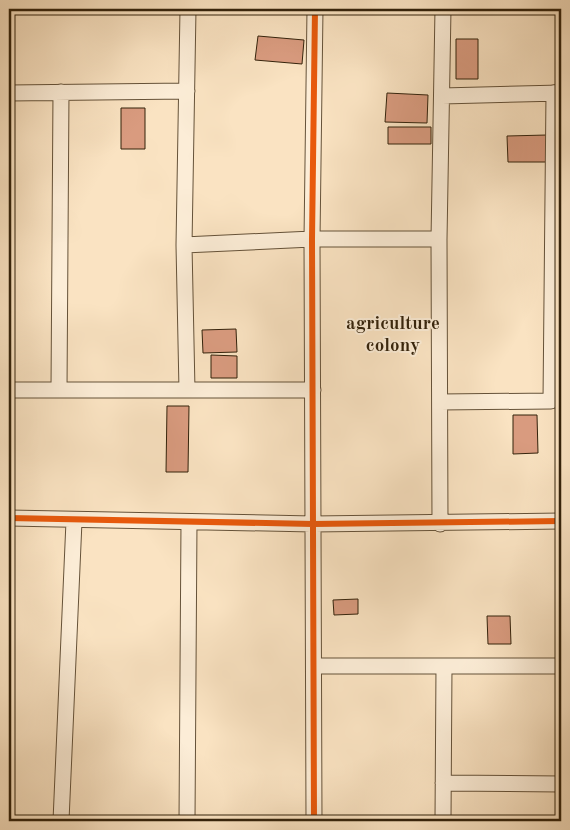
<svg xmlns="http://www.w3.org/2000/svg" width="570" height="830" font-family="'Old Standard TT',serif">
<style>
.building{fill:#d99b7f;stroke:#33220b}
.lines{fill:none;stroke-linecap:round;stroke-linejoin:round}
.minor-casing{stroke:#655239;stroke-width:17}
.minor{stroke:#fcedd7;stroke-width:15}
.cycleway-casing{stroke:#fcedd7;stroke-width:9}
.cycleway{stroke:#e8590c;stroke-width:6}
.labels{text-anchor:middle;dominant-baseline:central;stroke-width:4;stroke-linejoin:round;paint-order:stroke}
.neighbourhood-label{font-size:19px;font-weight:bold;fill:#33220b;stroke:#fcedd7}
</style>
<rect width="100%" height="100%" fill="#fae3c2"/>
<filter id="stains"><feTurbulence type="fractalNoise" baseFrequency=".004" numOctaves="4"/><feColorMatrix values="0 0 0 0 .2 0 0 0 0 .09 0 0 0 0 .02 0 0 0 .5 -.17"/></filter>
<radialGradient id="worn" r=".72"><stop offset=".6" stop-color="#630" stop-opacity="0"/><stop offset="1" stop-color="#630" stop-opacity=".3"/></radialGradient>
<!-- building -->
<path class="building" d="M258,36L304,40L302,64L255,60Z
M456,39H478V79H456Z
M387,93L428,95L427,123L385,122Z
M121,108H145V149H121Z
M388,127H431V144H388Z
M547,135V162H508L507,136Z
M236,329L237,352L203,353L202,330Z
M211,355L237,356V378H211Z
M167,406H189L188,472H166Z
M513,415H537L538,453L513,454Z
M358,599V614L334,615L333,600Z
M487,616H510L511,644H488Z"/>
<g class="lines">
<defs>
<path id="minor" d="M188,9L184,245L312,239H439
M9,93L187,91
M442,96L561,93
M184,245L187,390
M9,390H313
M59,390L61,92
M440,402L551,401L554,93
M9,518L313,524L561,521
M440,524L439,239L443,9
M315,666H561
M443,783L561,784
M61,821L74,521
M187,821L189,522
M314,821L312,239L315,9
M443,821L444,666"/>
</defs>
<!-- minor casing -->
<use href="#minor" class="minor-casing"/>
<!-- minor -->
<use href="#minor" class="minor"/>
<defs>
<path id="cycleway" d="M9,518L313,524L561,521
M314,821L312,239L315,9"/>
</defs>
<!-- cycleway casing -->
<use href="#cycleway" class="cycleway-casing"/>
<!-- cycleway -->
<use href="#cycleway" class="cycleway"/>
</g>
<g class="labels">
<!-- neighbourhood labels -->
<g class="neighbourhood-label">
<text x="393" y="324">agriculture<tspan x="393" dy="22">colony</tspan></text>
</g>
</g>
<!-- margin -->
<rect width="570" height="830" fill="none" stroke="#fae3c2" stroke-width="30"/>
<rect x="10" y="10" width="550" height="810" fill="none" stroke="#33220b" stroke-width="2.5"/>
<rect x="15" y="15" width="540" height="800" fill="none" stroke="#33220b"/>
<rect width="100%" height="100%" filter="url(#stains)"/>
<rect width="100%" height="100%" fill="url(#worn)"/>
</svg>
